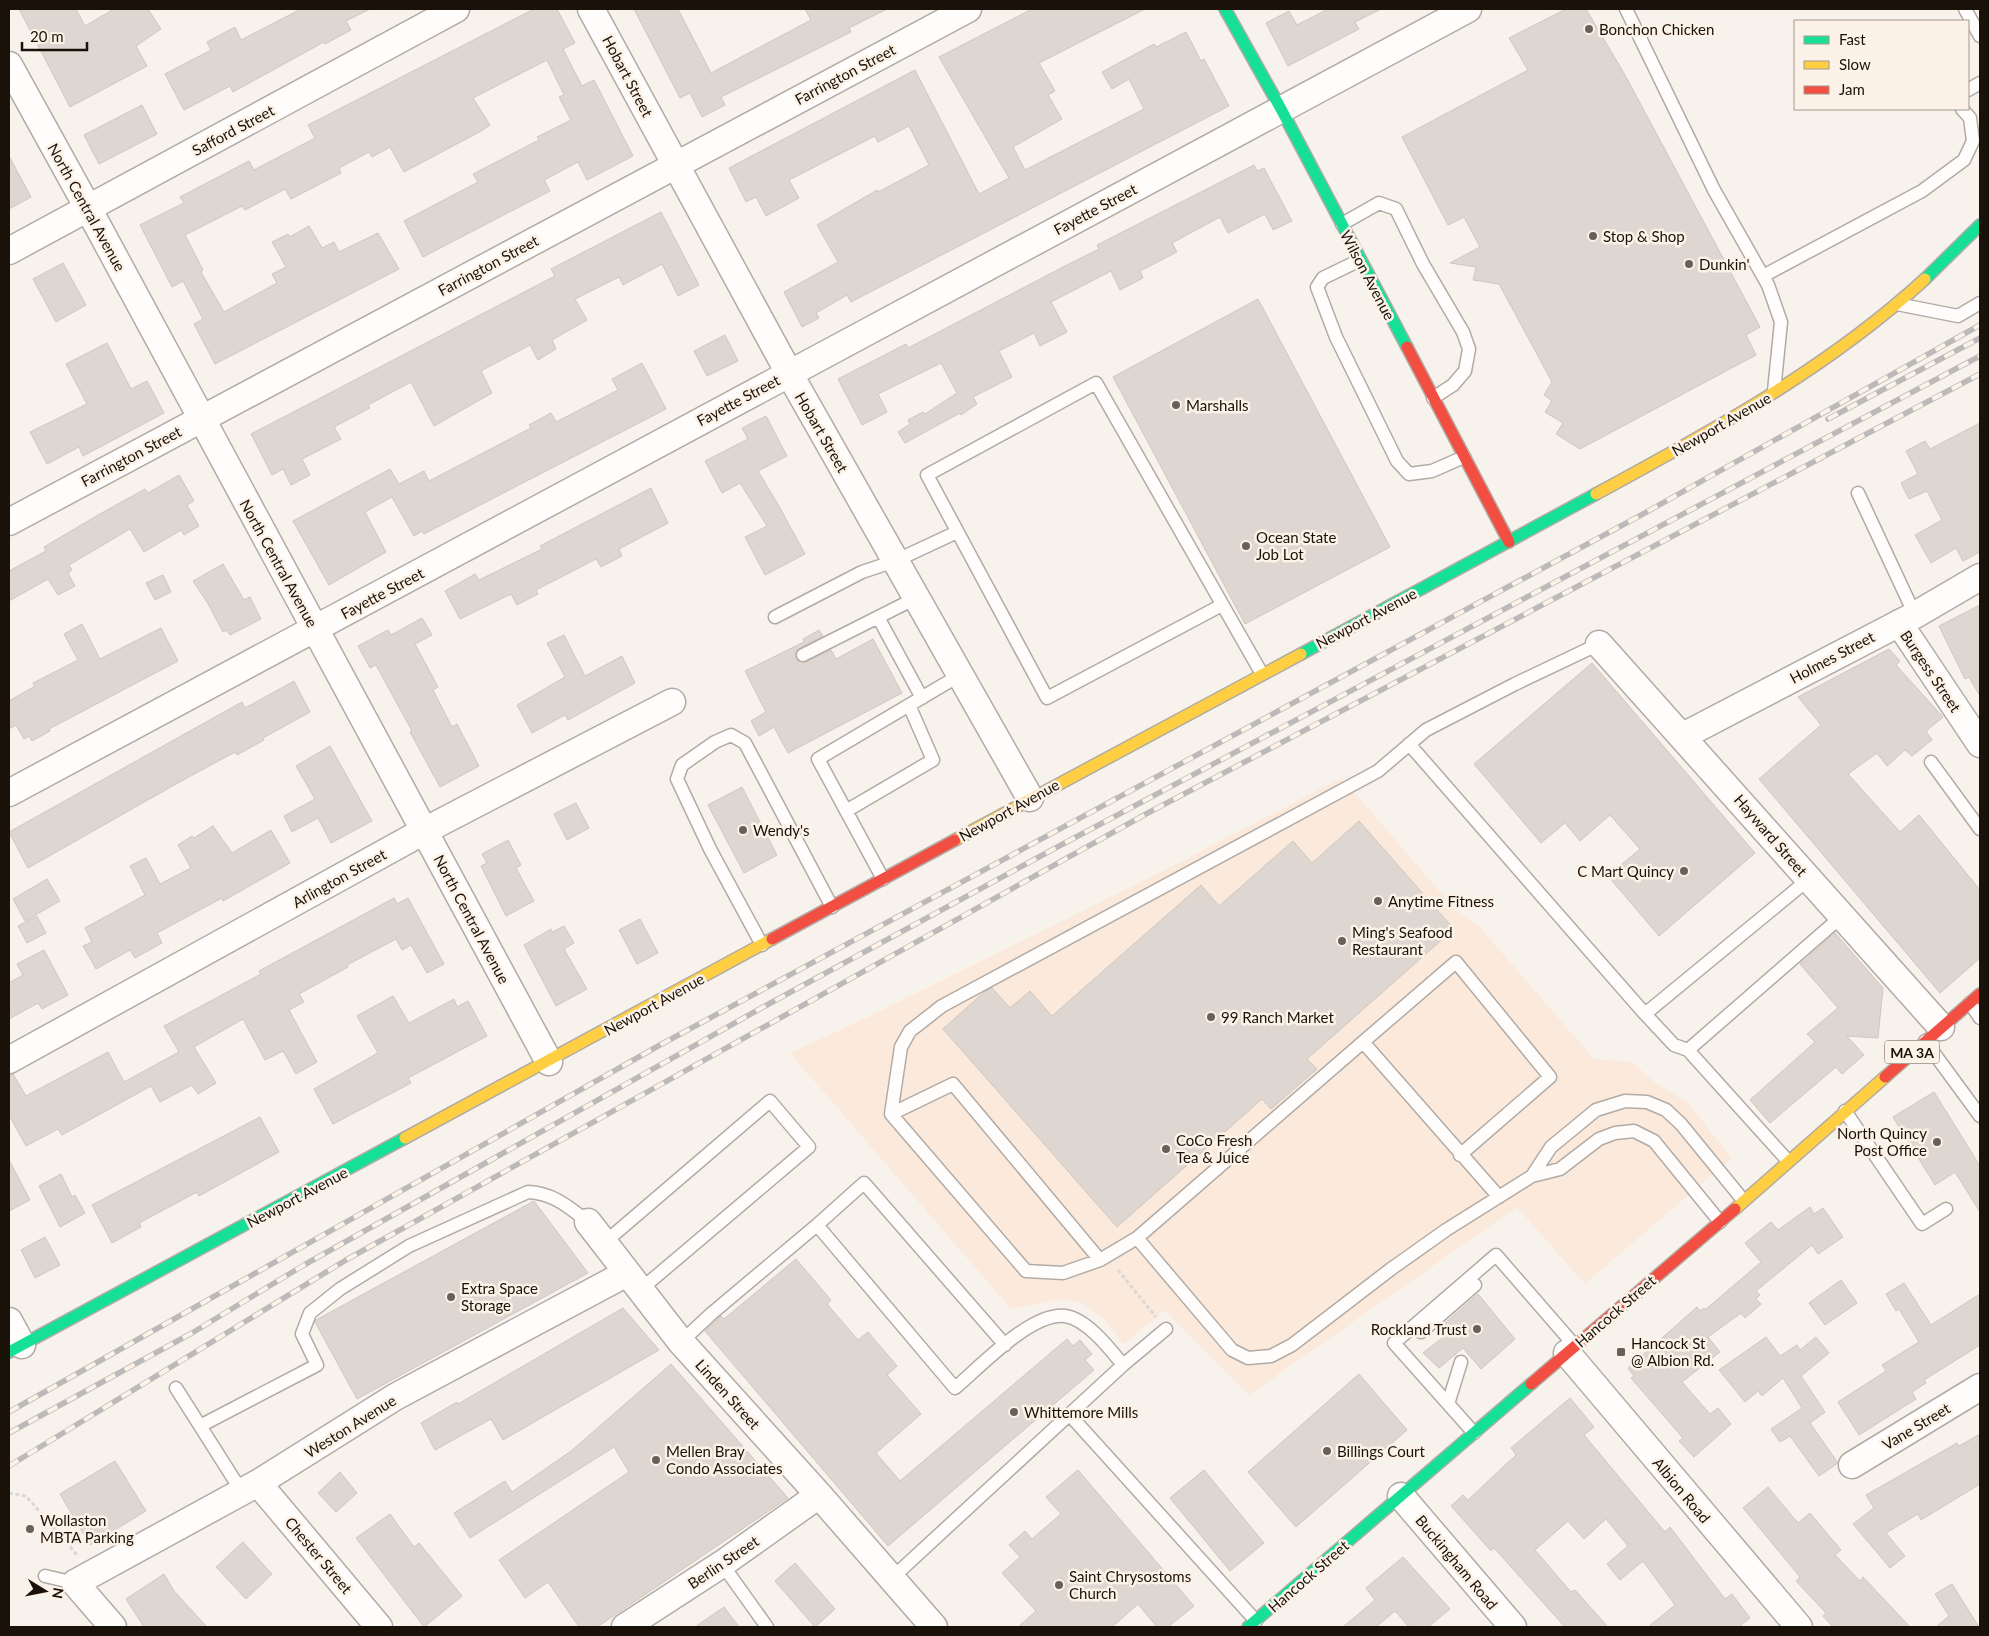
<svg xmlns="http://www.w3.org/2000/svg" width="1989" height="1636" font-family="Lato,sans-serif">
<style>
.built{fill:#fbeadb}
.building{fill:#ded6d0;stroke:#cec7c0}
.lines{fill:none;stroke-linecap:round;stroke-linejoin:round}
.lane-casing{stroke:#b2aba5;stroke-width:15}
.street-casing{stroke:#b2aba5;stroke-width:29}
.fast-casing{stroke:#b2aba5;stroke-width:14}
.slow-casing{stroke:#b2aba5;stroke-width:14}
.jam-casing{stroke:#b2aba5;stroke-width:14}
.path{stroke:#dad8d6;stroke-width:3;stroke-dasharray:4 2.5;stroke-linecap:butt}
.lane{stroke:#fefdfc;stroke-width:12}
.street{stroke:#fefdfc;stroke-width:26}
.fast{stroke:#16e098;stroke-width:11}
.slow{stroke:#ffcf43;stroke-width:11}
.jam{stroke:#f24e42;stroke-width:11}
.rail-casing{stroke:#bcbab8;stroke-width:5.5}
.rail{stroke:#fdf2e8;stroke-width:4;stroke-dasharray:11;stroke-linecap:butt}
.poi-dot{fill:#686059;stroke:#fdf2e8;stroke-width:2}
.labels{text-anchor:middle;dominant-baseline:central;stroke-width:5;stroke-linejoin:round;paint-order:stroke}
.shield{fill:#fdf2e8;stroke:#5e554c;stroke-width:1}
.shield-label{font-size:14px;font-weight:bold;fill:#1a1209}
.poi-label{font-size:15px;fill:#1a1209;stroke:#fdf2e8;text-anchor:start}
.street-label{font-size:15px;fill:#1a1209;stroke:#fdf2e8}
</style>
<rect width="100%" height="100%" fill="#f8f2ed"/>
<!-- built -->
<path class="built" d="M1342,778L1459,914L1478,925L1594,1059L1633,1062L1649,1078L1690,1105L1732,1158L1585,1284L1517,1207L1249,1395L1165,1310L1123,1344L1108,1323L1082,1303L1061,1299L1011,1309L790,1053L868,1017L1149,878Z"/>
<!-- building -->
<path class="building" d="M19,9H76L85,26L114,9H148L161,29L136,46L147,66L70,107Z
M301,9H370L346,21L351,30L325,44L324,42L233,92L230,86L184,110L165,74L211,50L207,42L235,27L241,40Z
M534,9H557L575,43L563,49L582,86L594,80L633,156L587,180L578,162L544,180L550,191L423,257L404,221L478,182L473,174L539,140L537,137L571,120L559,97L564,95L547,60L473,98L490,125L483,130L404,172L390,147L372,157L369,152L339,168L341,173L291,199L285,189L245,210L242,206L185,235L203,270L201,272L224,312L277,283L272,274L286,267L272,242L288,234L290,237L309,226L322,248L334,242L339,252L378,233L399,269L215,364L194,324L203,319L183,281L172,287L140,225L184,203L180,197L249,161L254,170L315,138L308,125Z
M634,9H678L711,73L811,20L805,9H887L849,28L851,32L721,97L725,105L702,117L690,93L680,98Z
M1032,9H1145L1039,63L1055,91L1048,95L1062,119L1013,147L1025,170L1144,109L1129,79L1112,89L1102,72L1154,44L1156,47L1186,32L1201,61L1204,59L1229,106L851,302L847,295L816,313L819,318L802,327L784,292L838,262L817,225L877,190L878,192L929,165L909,126L878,142L875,136L789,180L799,198L766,216L756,197L746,202L729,168L915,70L979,194L1009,178L939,57Z
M1328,9H1381L1355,22L1359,29L1288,66L1266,23L1289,11L1297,25Z
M1566,9H1586L1625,75L1760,327L1746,335L1756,355L1580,449L1556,434L1563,423L1545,412L1552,401L1544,395L1552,382L1499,284L1473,280L1476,267L1450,263L1480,247L1464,217L1448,225L1402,137L1528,70L1509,38Z
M142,105L157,134L99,164L84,135Z
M9,156L31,197L9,209Z
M1254,165L1257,171L1264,168L1292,221L1273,230L1265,214L1228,233L1220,217L1172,243L1177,252L1140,271L1143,278L1120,290L1111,271L1051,302L1067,332L1040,346L1034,333L999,351L1012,377L973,397L977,404L961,415L960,413L905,443L898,432L910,424L908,420L923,412L925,414L957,393L941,363L878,394L887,412L862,425L838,379L906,344L908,348L1065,266L1099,249L1097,245Z
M661,212L699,285L678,296L662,264L623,285L619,277L575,299L587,320L552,340L556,349L538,360L530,345L481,371L492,393L434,426L411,382L368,405L370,408L334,427L341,439L302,459L310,475L291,485L283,469L272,475L251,434L555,276L551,269Z
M63,263L86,305L56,322L33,279Z
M1258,299L1390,547L1245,624L1113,377Z
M725,335L738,361L707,376L694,351Z
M107,343L131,389L147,381L164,413L83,456L79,447L47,464L30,432L87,404L66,364Z
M642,363L666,409L424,534L422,531L414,536L392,497L365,512L386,552L329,585L293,521L390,469L399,484L424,471L429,481L531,428L529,425L551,413L556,422L618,390L612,379Z
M766,416L787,456L758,471L779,506L805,554L765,575L745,537L767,526L740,483L722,493L705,461L748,439L742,428Z
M1980,423V552L1963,561L1956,548L1931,563L1915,535L1942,520L1927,491L1909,499L1901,483L1918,474L1906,451L1925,441L1930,449Z
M179,475L194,501L187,505L199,526L184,535L181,530L144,552L130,529L69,565L72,570L68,573L75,586L58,595L48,579L9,601V571L46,551L44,547L98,515L145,489L148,493Z
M651,488L668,523L619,549L622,556L601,567L596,559L536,590L538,594L517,605L511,594L460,619L445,591L475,574L479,580L542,549L540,546Z
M223,564L244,600L250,597L261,619L230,635L227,630L223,632L207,602L193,581Z
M163,575L171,592L155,600L146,583Z
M1980,605V696L1969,677L1965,679L1939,626Z
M422,618L432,635L415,644L438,687L433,690L452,727L457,724L479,766L440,787L410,732L412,731L376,665L370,668L358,646L388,630L391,635Z
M82,624L100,659L161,628L178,661L49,729L50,731L32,741L29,736L24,739L16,725L9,729V701L35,686L33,683L78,660L64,634Z
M819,630L823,636L797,650L795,655L798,661L806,662L831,650L836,659L873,639L902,693L788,753L774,727L759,736L751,721L766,712L745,671L804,642L803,639Z
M564,635L585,676L622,656L635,683L568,720L565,715L532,733L517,705L565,677L547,643Z
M1889,649L1900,661L1896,665L1943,717L1926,731L1932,740L1912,756L1905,750L1887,766L1877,753L1848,774L1900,832L1919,815L1980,890V958L1940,993L1759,779L1821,725L1798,697Z
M1592,663L1755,853L1659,936L1608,876L1640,849L1610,815L1580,841L1565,823L1541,843L1474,764Z
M294,681L310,712L263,738L264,740L237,755L235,752L176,784L28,868L9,832L242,702L245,708Z
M330,746L372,821L331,843L318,818L292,832L284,816L315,799L296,766Z
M742,787L777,855L744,873L708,805Z
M576,803L589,828L567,840L554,814Z
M1359,821L1454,929L1307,1059L1317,1069L1271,1109L1262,1099L1117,1227L943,1029L983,993L992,988L1010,1008L1030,991L1052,1016L1201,885L1219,906L1293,841L1312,863Z
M213,826L232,853L271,830L290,863L223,901L222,898L157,933L162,943L135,958L130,950L96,969L83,946L92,942L85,928L145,895L130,866L146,858L160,884L191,868L178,845L192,836L194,838Z
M508,840L521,865L516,868L534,901L506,916L481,866L487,863L482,854Z
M47,879L60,901L25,921L13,899Z
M394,898L397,904L408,898L444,964L427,973L411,945L402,950L396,939L347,965L348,967L299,994L304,1002L289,1010L317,1062L296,1074L283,1051L265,1060L243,1019L194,1047L216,1083L198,1094L192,1085L160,1102L151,1086L62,1135L58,1129L26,1146L9,1115V1075L13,1074L26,1096L108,1052L124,1082L179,1052L164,1026L261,974L259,971Z
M37,916L46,933L27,943L18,926Z
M640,919L658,953L637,964L619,930Z
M564,926L574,943L564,949L587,989L556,1006L524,945L551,929L552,932Z
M1835,933L1883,988L1878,1038L1847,1036L1864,1055L1842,1074L1836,1067L1770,1123L1750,1100L1815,1042L1807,1034L1838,1008L1800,964Z
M44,950L68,995L42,1009L38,1003L9,1019V983L23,975L17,964Z
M393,996L409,1023L454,999L457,1007L468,1001L487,1036L408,1078L411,1083L333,1124L314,1089L378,1053L357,1016Z
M1934,1092L1980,1166V1212L1955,1172L1935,1185L1893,1117Z
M260,1117L279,1152L199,1196L197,1192L139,1223L141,1227L112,1243L92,1205Z
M9,1160L30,1200L9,1211Z
M61,1174L72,1197L75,1195L85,1213L60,1227L39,1186Z
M534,1201L588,1273L357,1399L315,1322L316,1320Z
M1810,1207L1814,1214L1823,1208L1843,1237L1818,1254L1812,1245L1756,1291L1760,1295L1756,1299L1761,1304L1745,1318L1741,1313L1708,1337L1720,1352L1682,1382L1710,1414L1718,1408L1731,1424L1694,1457L1679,1441L1683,1438L1631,1378L1634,1376L1628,1368L1697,1307L1700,1311L1704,1308L1705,1310L1761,1262L1745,1243L1771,1222L1778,1230Z
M45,1237L60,1265L35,1278L21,1250Z
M796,1259L831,1300L827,1304L858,1340L868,1332L897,1366L887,1375L921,1414L876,1453L900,1481L1067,1339L1073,1346L1080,1340L1092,1354L1085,1360L1094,1370L888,1546L705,1331L721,1316L724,1319Z
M1841,1280L1857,1303L1825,1325L1809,1303Z
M1904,1283L1931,1325L1980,1294V1345L1924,1380L1926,1383L1912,1392L1916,1399L1859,1435L1838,1402L1886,1371L1882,1365L1919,1342L1899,1309L1896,1311L1886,1294Z
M1478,1294L1515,1339L1481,1369L1463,1348L1439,1368L1423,1353L1450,1332L1443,1325Z
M623,1308L659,1350L503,1440L491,1419L435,1450L421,1423L457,1402L458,1404Z
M1766,1337L1780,1356L1797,1345L1800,1350L1816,1337L1829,1353L1801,1376L1825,1412L1810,1423L1838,1463L1819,1476L1790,1436L1780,1442L1771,1429L1802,1408L1783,1378L1762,1396L1758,1391L1745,1402L1719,1370Z
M671,1364L788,1498L597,1627H579L548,1582L525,1598L499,1560L629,1472L614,1447L470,1538L454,1513L505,1481L512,1492L571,1451Z
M1359,1374L1407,1430L1296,1527L1248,1472Z
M1570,1398L1594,1427L1584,1435L1665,1532L1670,1527L1725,1599L1732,1594L1750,1618L1739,1627H1648L1675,1605L1643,1561L1620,1580L1607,1564L1628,1546L1606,1519L1584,1539L1568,1521L1535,1550L1571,1592L1575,1590L1608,1627H1565L1494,1548L1491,1551L1451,1506L1463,1495L1468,1500L1516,1455L1511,1448Z
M1980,1434V1484L1921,1520L1918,1514L1886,1533L1905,1556L1890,1568L1853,1524L1874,1508L1866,1495L1957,1443L1959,1446Z
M115,1461L146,1511L90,1545L60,1494Z
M1078,1470L1194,1606L1168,1627H1157L1138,1604L1112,1627H1018L1036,1611L1002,1573L1020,1557L1009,1545L1025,1531L1032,1539L1061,1514L1046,1497Z
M1204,1470L1264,1543L1230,1571L1170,1498Z
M340,1472L357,1493L336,1512L318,1493Z
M1768,1487L1798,1523L1810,1513L1841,1550L1835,1555L1860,1581L1863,1577L1910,1627H1833L1823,1616L1826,1613L1796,1581L1800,1577L1743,1508Z
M390,1514L414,1547L419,1543L462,1596L424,1627L356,1538Z
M243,1542L272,1574L246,1599L216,1567Z
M1403,1557L1450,1609L1428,1627H1409L1395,1611L1376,1627H1343L1375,1600L1366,1588Z
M795,1563L835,1609L815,1627L775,1581Z
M164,1574L174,1591L207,1627H144L126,1599Z
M1952,1584L1979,1627H1936L1949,1616L1935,1594Z
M724,1607L739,1627H695Z"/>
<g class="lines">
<defs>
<path id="lane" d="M1626,9L1714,190L1768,285L1781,322L1774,391
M1965,9L1980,36
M1968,90L1980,83
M1342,224L1379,203L1396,209L1423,264L1463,332L1469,349L1465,371L1453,385L1433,398
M1360,260L1323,278L1317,287L1336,337L1397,461L1409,474L1432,471L1464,457
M1763,276L1922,191L1964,160L1973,141L1970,118L1962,109
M1897,304L1958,316L1980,303
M1858,493L1915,615
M1222,605L1047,698L927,475L1096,383L1262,674
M775,617L862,572L895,561L957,532
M878,617L922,698
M803,655L916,598
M1409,744L1645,1014L1809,879
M1931,762L1980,829
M846,811L933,760L909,705
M883,879L818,759L960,675
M762,945L710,849L677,779L682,765L715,742L731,735L745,743L832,907
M1970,1003L1980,1018
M1645,1014L1674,1045L1688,1050
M1925,1041L1980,1116
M1363,1042L1456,962L1550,1077L1460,1155
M1845,1111L1922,1224L1946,1209
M891,1114L901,1047L910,1031L942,1006L1378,771L1426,730L1515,684L1599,644
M1788,1161L1688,1050L1842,916
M1532,1176L1551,1147L1596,1110L1625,1101L1647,1102L1666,1110L1681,1124L1743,1200
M1499,1197L1363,1042L1137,1238L1232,1350L1248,1358L1271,1356L1292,1345L1391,1269L1446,1230L1532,1176L1560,1169L1599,1139L1615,1133L1634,1131L1654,1141L1720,1222
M604,1243L770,1101L809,1147L640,1290
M1100,1260L953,1084L891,1114L1026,1271L1063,1273L1100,1260L1137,1238
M1421,1332L1475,1285
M681,1342L711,1314L817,1225
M1005,1345L864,1183L817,1225L955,1388C980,1367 1031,1312 1065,1316C1087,1319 1110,1349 1123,1365
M176,1388L242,1492
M1448,1404L1461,1362
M1069,1414L1256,1621
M200,1426L317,1365L302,1334L310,1313L340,1289L409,1246L528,1192C553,1193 569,1207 588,1222
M1474,1433L1394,1343L1496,1255L1575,1346
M722,1564L767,1627
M45,1576L75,1583
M891,1579L1123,1365L1166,1329"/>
<path id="street" d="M591,9L789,373L1030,798
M9,65L88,208L549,1062
M9,251L456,9
M9,522L968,9
M1899,623L1980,744
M1599,644L1941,1027
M1683,736L1915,615L1980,577
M9,793L1468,9
M9,1060L424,831L672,702
M588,1222L681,1342L819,1495L934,1627
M9,1321L22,1345
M1567,1353L1799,1627
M1852,1465L1980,1387
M258,1483L379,1627
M1401,1496L1513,1627
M113,1627L75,1583L258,1483L395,1397L627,1273
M625,1627L722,1564L819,1495"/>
<path id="fast" d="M1225,9L1281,109L1407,347
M1925,279L1980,225
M1301,654L1596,494
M9,1352L405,1138
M1248,1627L1531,1384"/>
<path id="slow" d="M1596,494C1712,431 1827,369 1925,279
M955,840L1301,654
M405,1138L772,939
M1735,1209L1885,1077"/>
<path id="jam" d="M1407,347L1509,542
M772,939L955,840
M1885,1077L1980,994
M1531,1384L1735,1209"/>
</defs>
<!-- lane casing -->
<use href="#lane" class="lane-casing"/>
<!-- street casing -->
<use href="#street" class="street-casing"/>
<!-- fast casing -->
<use href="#fast" class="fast-casing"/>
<!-- slow casing -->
<use href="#slow" class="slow-casing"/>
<!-- jam casing -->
<use href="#jam" class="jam-casing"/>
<!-- path -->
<path class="path" d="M1118,1270L1156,1317
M9,1493L26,1496L78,1556"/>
<!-- lane -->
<use href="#lane" class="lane"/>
<!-- street -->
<use href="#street" class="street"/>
<!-- fast -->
<use href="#fast" class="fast"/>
<!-- slow -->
<use href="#slow" class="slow"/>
<!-- jam -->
<use href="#jam" class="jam"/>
<defs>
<path id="rail" d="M1828,419L1980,338
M9,1412L660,1045L1643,514L1980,325
M9,1433L192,1333L304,1265L765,1006L1061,845L1980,356
M9,1466L346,1260L1146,814L1980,374"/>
</defs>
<!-- rail casing -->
<use href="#rail" class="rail-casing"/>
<!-- rail -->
<use href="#rail" class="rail"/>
</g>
<!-- markers -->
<g class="poi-dot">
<circle cx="1589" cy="29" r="5"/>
<circle cx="1593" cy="236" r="5"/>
<circle cx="1689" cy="264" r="5"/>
<circle cx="1176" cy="405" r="5"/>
<circle cx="1246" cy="546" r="5"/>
<circle cx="743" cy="830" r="5"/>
<circle cx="1684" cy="871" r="5"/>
<circle cx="1378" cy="901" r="5"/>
<circle cx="1342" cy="941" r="5"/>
<circle cx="1211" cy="1017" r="5"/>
<circle cx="1937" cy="1142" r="5"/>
<circle cx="1166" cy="1149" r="5"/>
<circle cx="451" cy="1297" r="5"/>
<circle cx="1477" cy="1329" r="5"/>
<rect x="1616" y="1347" width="10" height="10" rx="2.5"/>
<circle cx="1014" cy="1412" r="5"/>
<circle cx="1327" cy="1451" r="5"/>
<circle cx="656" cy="1460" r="5"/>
<circle cx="30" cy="1529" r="5"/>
<circle cx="1059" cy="1585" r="5"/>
</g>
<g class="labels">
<!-- shield labels -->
<rect class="shield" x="1884.5" y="1040.5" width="55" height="23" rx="4"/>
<g class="shield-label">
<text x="1912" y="1052">MA 3A</text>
</g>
<!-- poi labels -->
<g class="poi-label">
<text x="1599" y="29">Bonchon Chicken</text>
<text x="1603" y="236">Stop &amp; Shop</text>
<text x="1699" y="264">Dunkin'</text>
<text x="1186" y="405">Marshalls</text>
<text x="1256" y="537">Ocean State<tspan x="1256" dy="17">Job Lot</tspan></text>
<text x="753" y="830">Wendy's</text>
<text x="1674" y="871" text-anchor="end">C Mart Quincy</text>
<text x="1388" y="901">Anytime Fitness</text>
<text x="1352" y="932">Ming's Seafood<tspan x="1352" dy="17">Restaurant</tspan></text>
<text x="1221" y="1017">99 Ranch Market</text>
<text x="1927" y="1133" text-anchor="end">North Quincy<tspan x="1927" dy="17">Post Office</tspan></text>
<text x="1176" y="1140">CoCo Fresh<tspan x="1176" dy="17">Tea &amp; Juice</tspan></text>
<text x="461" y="1288">Extra Space<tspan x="461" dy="17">Storage</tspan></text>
<text x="1467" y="1329" text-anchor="end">Rockland Trust</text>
<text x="1631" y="1343">Hancock St<tspan x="1631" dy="17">@ Albion Rd.</tspan></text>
<text x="1024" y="1412">Whittemore Mills</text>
<text x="666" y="1451">Mellen Bray<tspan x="666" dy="17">Condo Associates</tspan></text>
<text x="1337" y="1451">Billings Court</text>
<text x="40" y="1520">Wollaston<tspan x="40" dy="17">MBTA Parking</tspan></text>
<text x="1069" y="1576">Saint Chrysostoms<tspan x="1069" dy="17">Church</tspan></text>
</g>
<!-- street labels -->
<g class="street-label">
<text transform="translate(845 74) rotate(-28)">Farrington Street</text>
<text transform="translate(628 76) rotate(62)">Hobart Street</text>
<text transform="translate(233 130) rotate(-28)">Safford Street</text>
<text transform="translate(87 207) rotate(61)">North Central Avenue</text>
<text transform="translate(1095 209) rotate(-28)">Fayette Street</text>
<text transform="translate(488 265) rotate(-28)">Farrington Street</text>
<text transform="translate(1368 275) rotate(62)">Wilson Avenue</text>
<text transform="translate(738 400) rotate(-28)">Fayette Street</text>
<text transform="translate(1721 424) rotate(-30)">Newport Avenue</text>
<text transform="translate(822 432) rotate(60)">Hobart Street</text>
<text transform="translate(131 456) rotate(-28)">Farrington Street</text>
<text transform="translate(279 563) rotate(61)">North Central Avenue</text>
<text transform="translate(382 593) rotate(-28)">Fayette Street</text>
<text transform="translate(1366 618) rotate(-28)">Newport Avenue</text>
<text transform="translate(1832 657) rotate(-28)">Holmes Street</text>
<text transform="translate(1931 671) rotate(56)">Burgess Street</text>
<text transform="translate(1009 810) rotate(-29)">Newport Avenue</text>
<text transform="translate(1771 835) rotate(49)">Hayward Street</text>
<text transform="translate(339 878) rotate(-29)">Arlington Street</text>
<text transform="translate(472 919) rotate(62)">North Central Avenue</text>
<text transform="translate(654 1004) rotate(-29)">Newport Avenue</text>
<text transform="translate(297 1197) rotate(-28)">Newport Avenue</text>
<text transform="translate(1615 1311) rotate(-41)">Hancock Street</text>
<text transform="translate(728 1394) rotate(48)">Linden Street</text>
<text transform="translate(350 1426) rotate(-32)">Weston Avenue</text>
<text transform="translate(1916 1426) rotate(-31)">Vane Street</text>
<text transform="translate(1682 1490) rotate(50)">Albion Road</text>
<text transform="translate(319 1555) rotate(50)">Chester Street</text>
<text transform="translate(723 1562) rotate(-34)">Berlin Street</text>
<text transform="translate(1457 1562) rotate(50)">Buckingham Road</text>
<text transform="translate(1308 1576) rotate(-41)">Hancock Street</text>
</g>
</g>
<!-- border -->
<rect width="1989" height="1636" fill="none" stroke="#1a1209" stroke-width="20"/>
<!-- legend -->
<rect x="1794" y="20" width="175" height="90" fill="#fdf2e8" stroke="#a2988f"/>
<rect x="1804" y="36" width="25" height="8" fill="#16e098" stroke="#a2988f"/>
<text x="1839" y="45" font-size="15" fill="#1a1209">Fast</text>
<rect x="1804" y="61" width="25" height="8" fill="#ffcf43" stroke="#a2988f"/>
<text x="1839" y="70" font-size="15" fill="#1a1209">Slow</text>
<rect x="1804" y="86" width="25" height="8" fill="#f24e42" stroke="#a2988f"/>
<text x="1839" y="95" font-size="15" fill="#1a1209">Jam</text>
<!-- north arrow -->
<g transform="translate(45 1591) rotate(100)" stroke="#fdf2e8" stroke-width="4" paint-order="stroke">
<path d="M0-4L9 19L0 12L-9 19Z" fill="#1a1209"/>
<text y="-8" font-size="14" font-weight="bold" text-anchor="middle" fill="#1a1209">N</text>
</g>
<!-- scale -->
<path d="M22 42v8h65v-8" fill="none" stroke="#1a1209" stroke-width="2.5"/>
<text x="30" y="42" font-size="15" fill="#1a1209" stroke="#fdf2e8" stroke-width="4" paint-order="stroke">20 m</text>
</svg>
